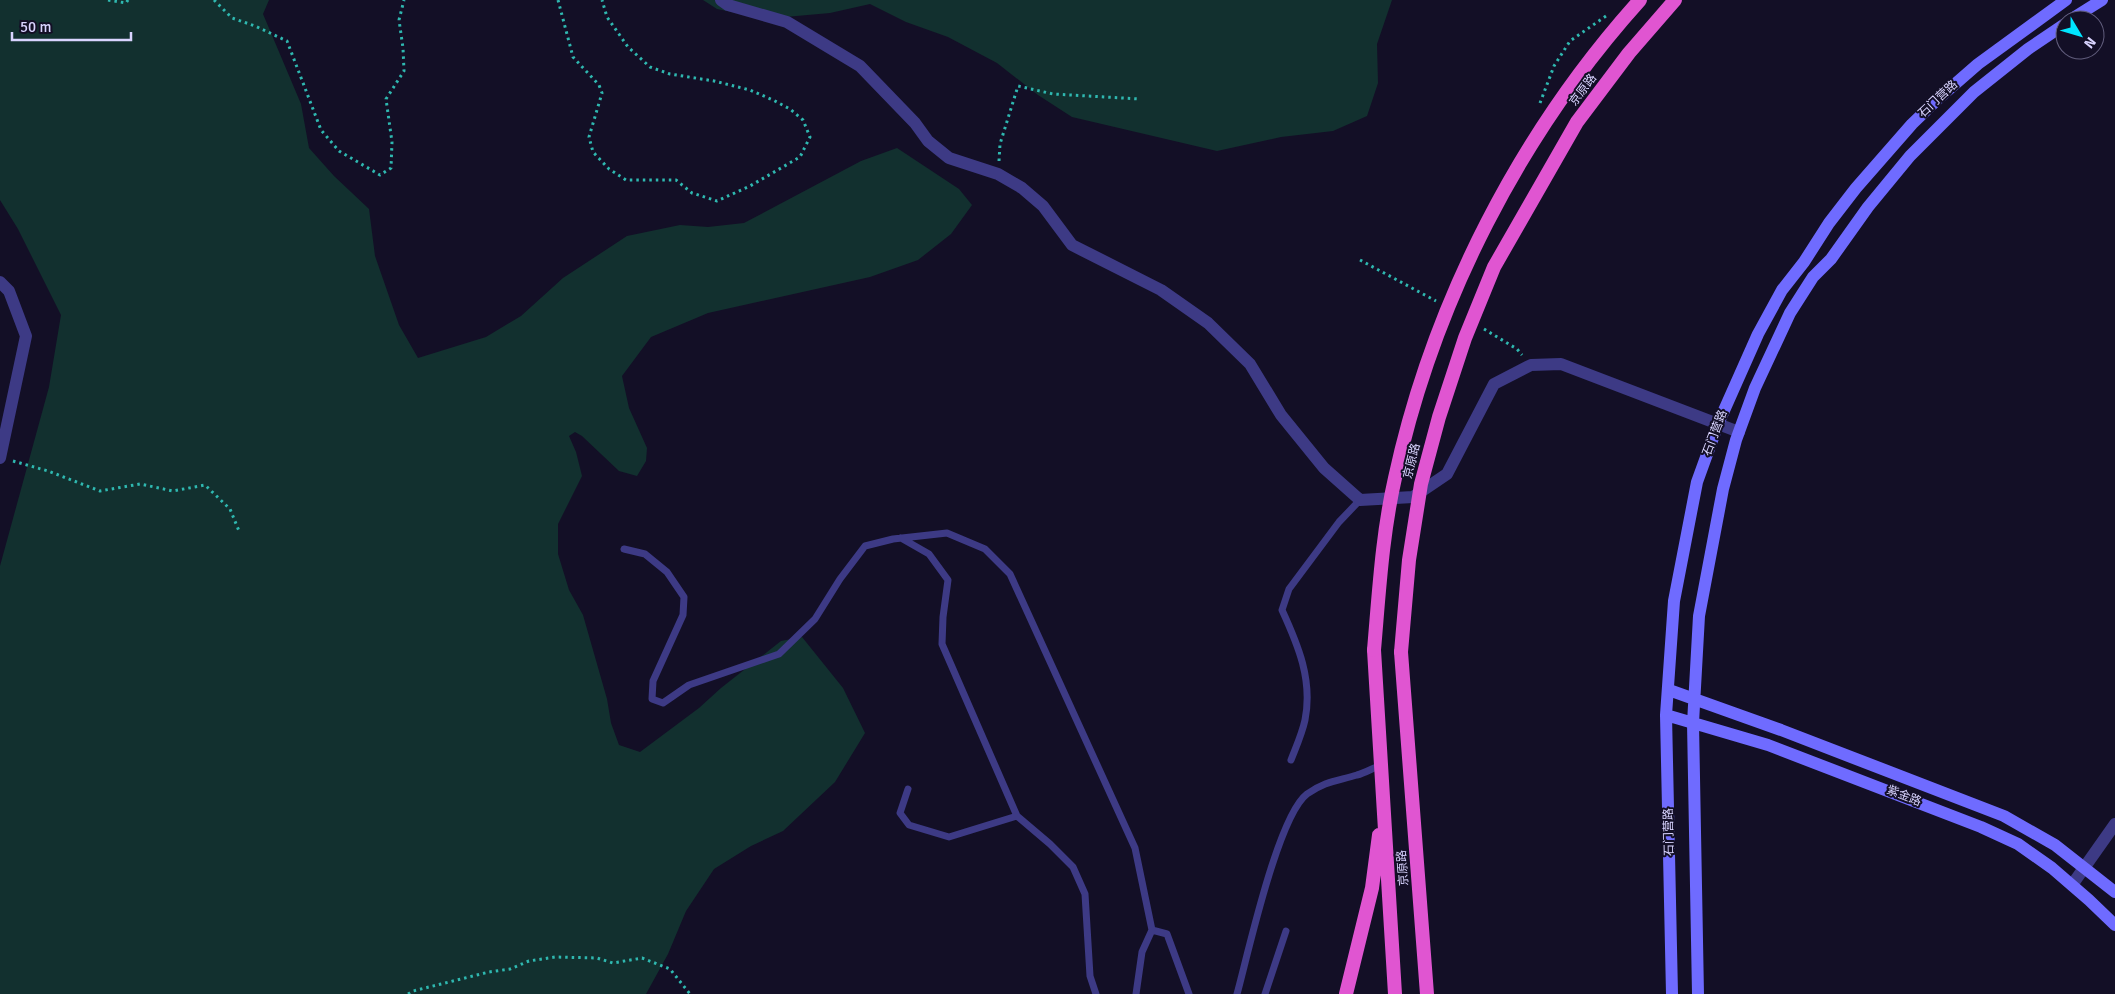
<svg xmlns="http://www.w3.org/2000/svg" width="2115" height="994" font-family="Signika,'Noto Sans SC',sans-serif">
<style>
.green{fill:#12302f}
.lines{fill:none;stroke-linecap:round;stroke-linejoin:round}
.path{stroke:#2fb8b0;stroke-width:3;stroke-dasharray:2.5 4;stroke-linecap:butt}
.service{stroke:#3d3a85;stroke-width:7}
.minor{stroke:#3d3a85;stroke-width:12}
.tertiary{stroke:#3d3a85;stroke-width:12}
.secondary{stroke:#6f6bff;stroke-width:12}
.trunk{stroke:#e055d1;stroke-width:14}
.trunk-bridge{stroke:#e055d1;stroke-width:14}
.labels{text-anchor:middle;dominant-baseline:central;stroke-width:4;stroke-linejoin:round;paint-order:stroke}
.street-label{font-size:12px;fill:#d9d4ff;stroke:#130f26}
</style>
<rect width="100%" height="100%" fill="#130f26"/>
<!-- green -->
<path class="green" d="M0,0H269L263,14L301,104L309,148L334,176L369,209L375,256L399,325L418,358L486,337L521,316L563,278L627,236L680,225L708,227L744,223L861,161L897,148L959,189L972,205L951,234L918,260L870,277L708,313L651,337L622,376L629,408L647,448L646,461L637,476L619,471L582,436L575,432L569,436L576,452L582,476L558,524V554L569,590L583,615L607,699L611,723L619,745L640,752L699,708L721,688L781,641L802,637L843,688L865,733L835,782L783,831L751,846L714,869L686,911L668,954L646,994H0V566L49,387L61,315L18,229L0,200Z
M703,0H1392L1377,44L1378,83L1367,116L1333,131L1281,137L1217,151L1072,117L1038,95L997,63L948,37L906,22L870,4L830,13L785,17L752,16L717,9Z"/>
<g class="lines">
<!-- path -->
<path class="path" d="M108,0L126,3L128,0
M214,0L232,18L255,26L287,41L321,130L339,151L380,175L391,168L392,142L386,99L404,71L403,48L399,20L404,0
M558,0L573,57L599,85L602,93L589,137L593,152L609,169L626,180H676L692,193L717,201L750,186L800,157L810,137L803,120L790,109L773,100L750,90L714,81L670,74L650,67L628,47L607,17L602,0
M1540,103L1554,66L1570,41L1606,16
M999,161L1000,144L1018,86L1053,94L1140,99
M1360,260L1436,301
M1484,329L1517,349L1522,355
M13,461L48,471L100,491L140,484L173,491L205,485L230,509L239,531
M408,994L413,991L489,972L510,969L529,961L555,957L597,958L613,963L642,958L670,969L690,994"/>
<!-- service -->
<path class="service" d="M901,538L929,554L948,580L943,617L942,644L1017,816L1050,844L1073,867L1085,894L1090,976L1096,994
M624,549L645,554L667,572L684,597L683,615L653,681L652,699L663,703L689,685L779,654L815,619L840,579L865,546L893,539L947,533L985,549L1010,574L1135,848L1152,930L1167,934L1189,994
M1291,760C1296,747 1302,734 1305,720C1313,680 1298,645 1282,610L1289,589L1339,522L1360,500
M908,789L900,813L909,825L949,837L1017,816
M1136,994L1142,952L1152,930
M1237,994C1248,954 1278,816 1307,794C1325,781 1337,781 1357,775C1365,773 1373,768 1381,765
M1265,994L1286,931"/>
<!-- minor -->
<path class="minor" d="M721,0L728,5L787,22L860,66L915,123L928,141L949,158L998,174L1022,188L1043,206L1072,245L1161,290L1208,323L1250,364L1281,415L1324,468L1360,500L1413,497L1447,474L1494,384L1531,365L1561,364L1739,432
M0,282L9,291L26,336L0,458"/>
<!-- tertiary -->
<path class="tertiary" d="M2072,885L2115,824"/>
<!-- secondary -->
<path class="secondary" d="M2070,20L2102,0
M1669,690L1781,730L2004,816L2055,845L2115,892
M1666,715L1768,745L1981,827L2018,844L2052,868L2089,900L2115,925
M1672,994L1666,715L1674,601L1697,482L1718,424L1758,334L1782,290L1804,262L1829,223L1856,188L1912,124L1939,98L1978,64L2066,0
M1698,994L1693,723L1699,616L1723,489L1736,440L1755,388L1790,313L1813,277L1831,259L1868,207L1910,156L1974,92L2028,49L2065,24"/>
<!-- trunk -->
<path class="trunk" d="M1374,650L1395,994
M1401,652L1427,994
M1346,994L1372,888L1379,835"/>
<!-- trunk-bridge -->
<path class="trunk-bridge" d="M1374,650C1379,593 1382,535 1395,478C1433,303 1520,133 1640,0
M1401,652L1409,560L1421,484L1439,417L1465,338L1494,267L1577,122L1629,53L1675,0"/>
</g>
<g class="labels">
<!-- street labels -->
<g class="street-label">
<text transform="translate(1583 90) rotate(-53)">京原路</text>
<text transform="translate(1938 99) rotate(-43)">石门营路</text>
<text transform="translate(1715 433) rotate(-69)">石门营路</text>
<text transform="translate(1412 461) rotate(-76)">京原路</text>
<text transform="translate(1904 796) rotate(21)">紫金路</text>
<text transform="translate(1669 832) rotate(-91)">石门营路</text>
<text transform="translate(1403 868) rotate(-94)">京原路</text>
</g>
</g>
<!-- north arrow -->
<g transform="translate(2080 35) rotate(128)"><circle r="24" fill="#130f26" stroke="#625e7d"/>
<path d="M0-4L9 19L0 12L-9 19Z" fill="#00e5ff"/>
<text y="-8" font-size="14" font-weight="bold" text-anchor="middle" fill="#d9d4ff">N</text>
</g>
<!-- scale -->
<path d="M12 32v8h119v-8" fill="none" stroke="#d9d4ff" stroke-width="2.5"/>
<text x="20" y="32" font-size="15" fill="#d9d4ff" stroke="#130f26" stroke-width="4" paint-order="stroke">50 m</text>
</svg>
